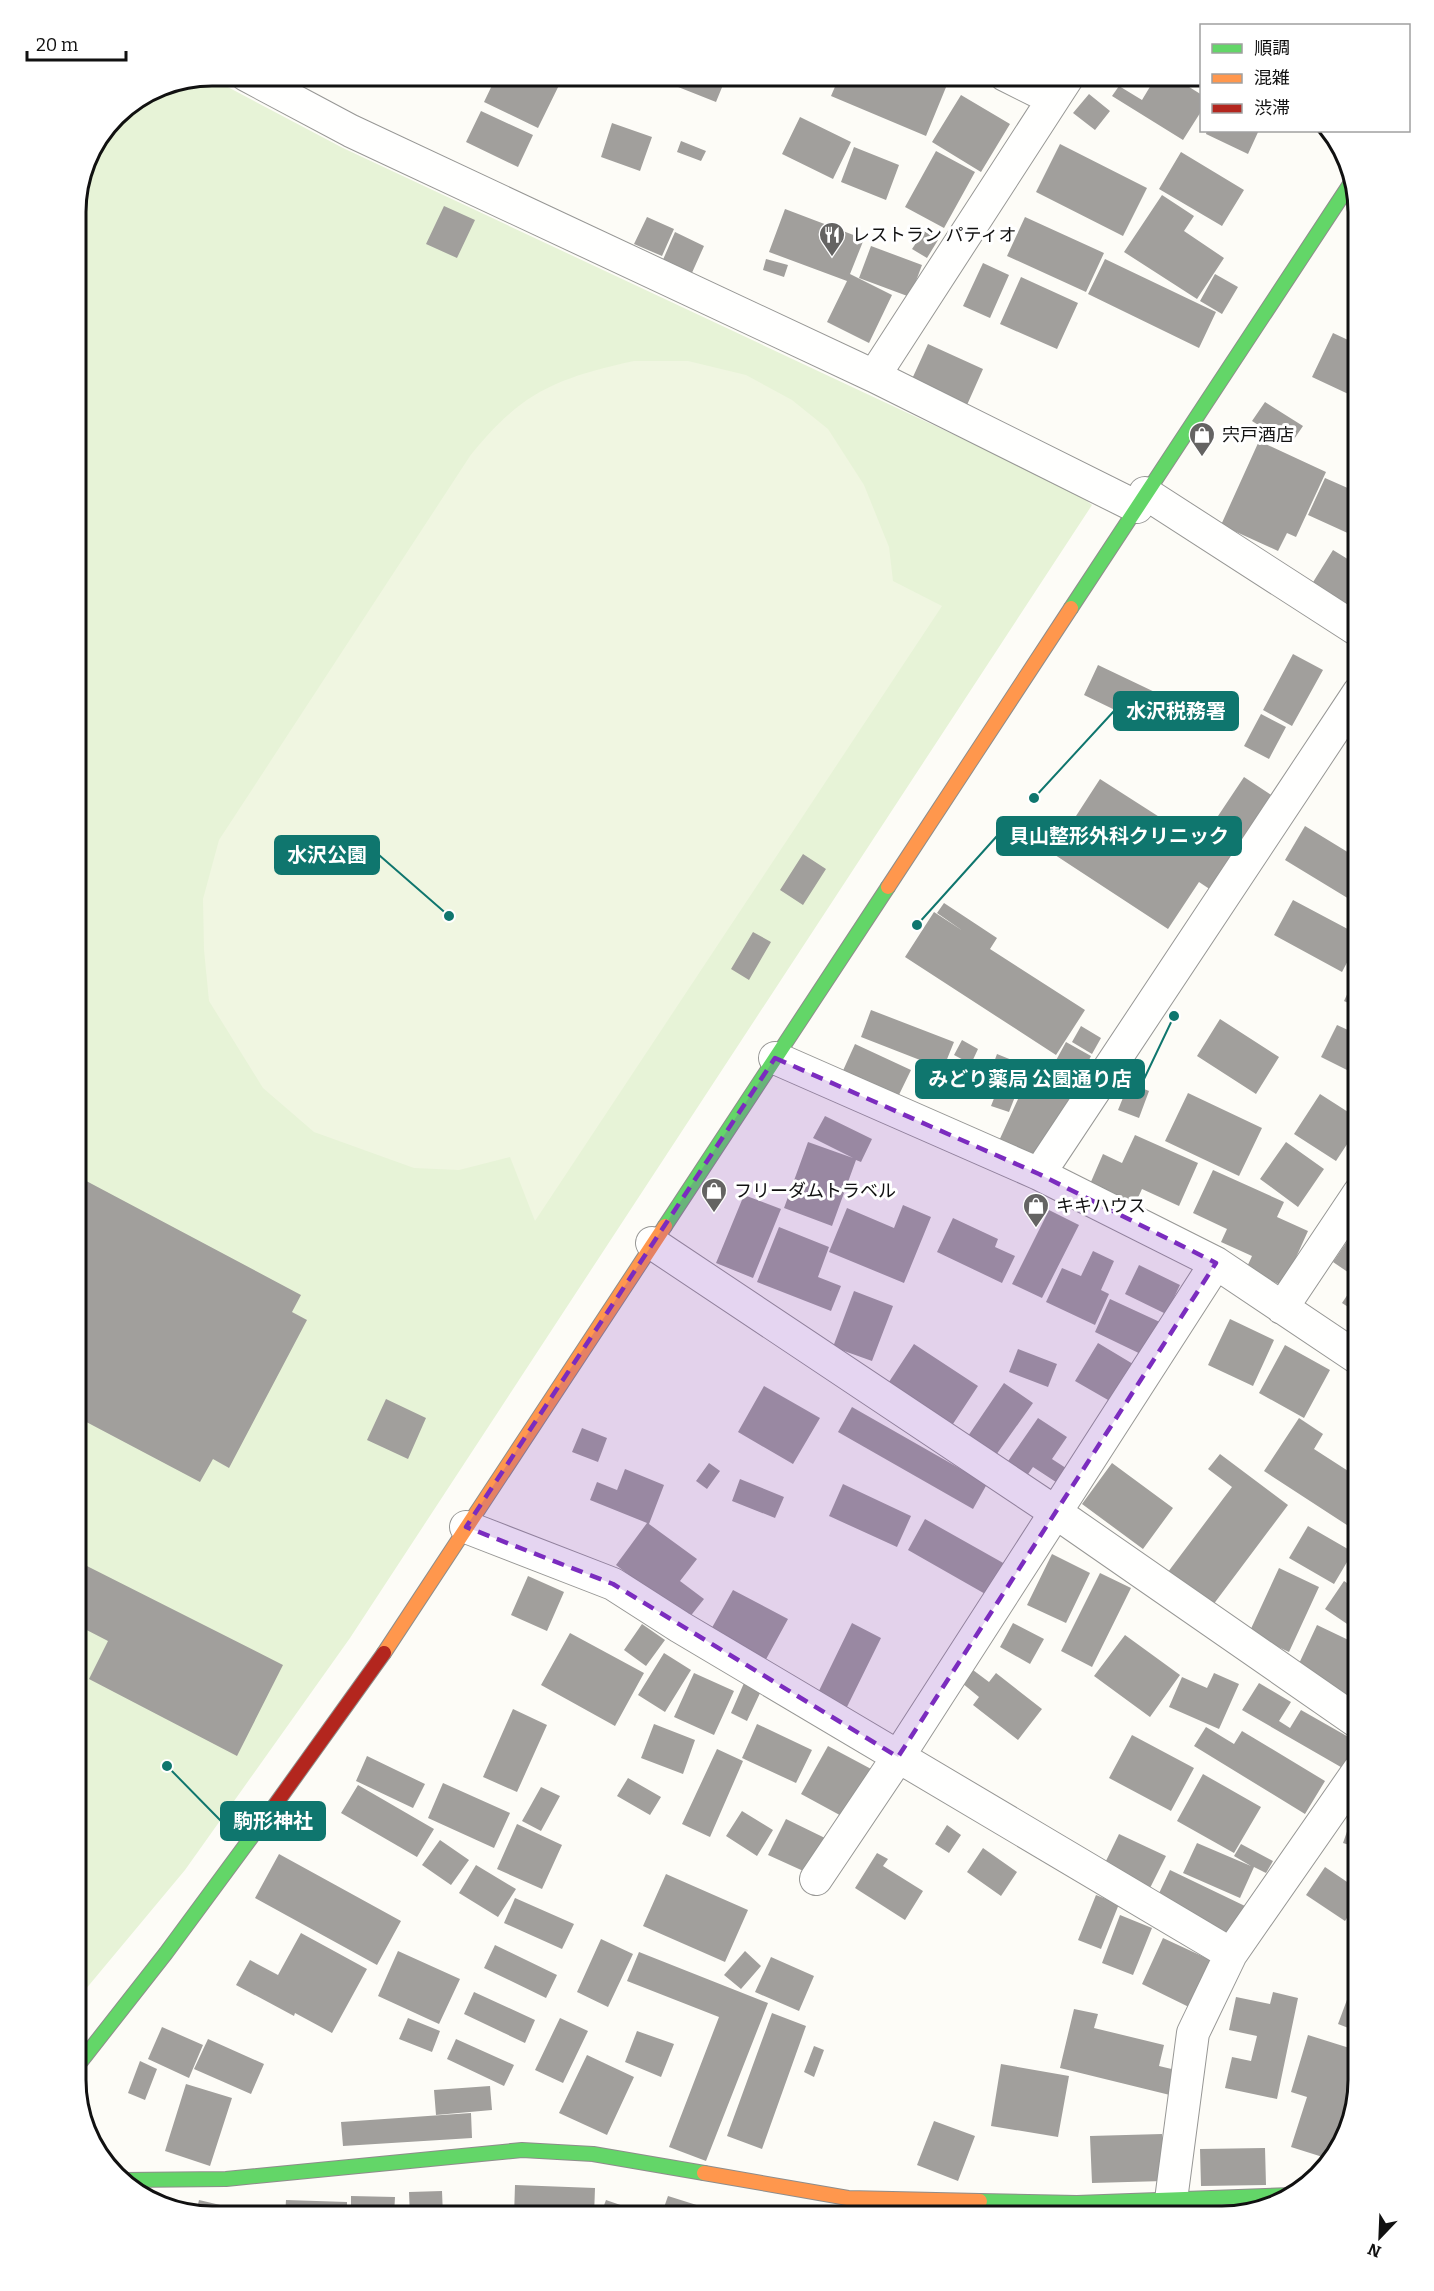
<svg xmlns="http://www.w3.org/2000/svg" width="1434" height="2291" font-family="Bitter,'Noto Sans JP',serif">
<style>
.green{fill:#e7f3d7}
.pitch{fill:#f0f6e1}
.building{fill:#a19f9c}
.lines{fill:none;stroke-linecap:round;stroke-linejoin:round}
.street-casing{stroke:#979795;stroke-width:34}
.fast-casing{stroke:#8e8d8b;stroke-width:16}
.slow-casing{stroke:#8e8d8b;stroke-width:16}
.jam-casing{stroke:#8e8d8b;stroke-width:16}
.street{stroke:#fffffe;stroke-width:32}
.fast{stroke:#63d668;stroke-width:14}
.slow{stroke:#ff974d;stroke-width:14}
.jam{stroke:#b3261e;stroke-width:14}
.marked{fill:#7b2cbf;fill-opacity:0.2;stroke:#7b2cbf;stroke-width:4.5;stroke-dasharray:12 8;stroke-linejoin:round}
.labels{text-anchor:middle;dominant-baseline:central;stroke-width:6;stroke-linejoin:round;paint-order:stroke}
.poi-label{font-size:18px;fill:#111;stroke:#fff;text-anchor:start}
.rim{fill:none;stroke:#111;stroke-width:3}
.leader{fill:none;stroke:#0f766e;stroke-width:2}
.callout-dot{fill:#0f766e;stroke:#fff;stroke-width:2}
.callout{fill:#0f766e;stroke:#0f766e;stroke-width:2}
.callout-label{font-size:20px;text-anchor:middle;font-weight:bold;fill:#fff}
</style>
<rect width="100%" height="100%" fill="#fdfcf7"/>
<!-- green -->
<path class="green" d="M207,76L343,148L1076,492L1092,505L350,1638L185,1870L75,2002V203L86,159L115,115L160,85Z"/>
<!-- pitch -->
<path class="pitch" d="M634,361H688L746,375L792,400L828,429L864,485L889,547L893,581L942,606L535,1221L510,1157L459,1170L414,1168L314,1132L263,1088L209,1001L204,950L203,899L219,840L470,456C520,393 556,378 634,361Z"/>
<!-- building -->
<path class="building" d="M497,75H564L538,128L484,102Z
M665,75H727L716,102L663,81Z
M840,75H878L891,81L893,75H951L926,136L831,96Z
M1089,75H1118L1112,87Z
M1157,75H1170L1202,95V110L1183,140L1112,96L1119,86L1142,100Z
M1089,94L1110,111L1095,130L1073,113Z
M961,95L1010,124L981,172L932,142Z
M481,111L533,135L518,167L466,142Z
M800,117L851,142L833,179L782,154Z
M612,123L652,137L640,171L601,157Z
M1207,130H1259L1248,154L1206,134Z
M681,141L706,151L701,161L677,152Z
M1060,144L1147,188L1123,236L1036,192Z
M854,147L899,165L886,200L841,182Z
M936,151L975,172L944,228L905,207Z
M1181,152L1244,190L1222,226L1159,189Z
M1162,195L1194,216L1184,231L1224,258L1197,299L1124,252Z
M444,206L475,220L457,258L426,244Z
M785,209L864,239L850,274L892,295L869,343L827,322L847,281L769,252Z
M647,217L674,229L662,256L634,244Z
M1025,217L1104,253L1086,292L1007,256Z
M924,231L938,240L927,258L912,249Z
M675,232L704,246L691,275L662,262Z
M871,246L922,265L910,297L859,278Z
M766,259L788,265L784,277L763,270Z
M1105,259L1216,312L1199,348L1088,294Z
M983,263L1009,275L990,318L963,306Z
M1215,274L1238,287L1222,314L1200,301Z
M1021,277L1078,303L1057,349L1000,324Z
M1359,300V324L1348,318Z
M1333,333L1359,345V399L1312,377Z
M928,344L983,369L967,405L912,379Z
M1265,402L1303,426L1290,445L1252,421Z
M1259,441L1326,472L1296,537L1287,533L1278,551L1221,525Z
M1325,478L1359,493V520L1352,535L1308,515Z
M1333,550L1359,566V618L1310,587Z
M1293,654L1323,670L1292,726L1263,710Z
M1098,665L1161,695L1146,725L1084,695Z
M1261,714L1286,727L1269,759L1244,746Z
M1244,777L1285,804L1223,898L1199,882L1168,929L1052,853L1100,779L1200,843Z
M1305,826L1359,859V905L1285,860Z
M803,854L826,869L803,905L780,890Z
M1293,900L1359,935V940L1342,972L1274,935Z
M944,903L997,938L990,949L1085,1010L1056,1055L905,957L934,912L963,931L937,913Z
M753,932L771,942L749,980L731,969Z
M1359,969V1008L1344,1001Z
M871,1010L954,1042L943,1069L861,1037Z
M1220,1019L1279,1057L1256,1094L1197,1056Z
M1337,1025L1359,1035V1076L1321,1057Z
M1081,1026L1101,1038L1092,1054L1072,1042Z
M962,1040L978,1049L971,1064L954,1055Z
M1066,1042L1091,1056L1080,1078L1054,1064Z
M855,1044L911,1070L896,1101L841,1075Z
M997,1054L1027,1066L1009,1112L991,1106L1002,1078L990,1073Z
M1028,1077L1073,1097L1043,1163L998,1143Z
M1129,1083L1149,1091L1139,1118L1118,1110Z
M1188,1093L1262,1128L1239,1176L1165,1141Z
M1320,1094L1359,1119V1126L1336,1161L1294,1134Z
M825,1116L872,1139L861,1162L856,1160L832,1226L784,1208L808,1142L853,1158L813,1138Z
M1135,1135L1198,1163L1179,1206L1142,1189L1135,1204L1090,1184L1103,1154L1122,1163Z
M1286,1142L1324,1169L1298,1207L1260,1179Z
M1213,1170L1284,1202L1277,1217L1308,1231L1283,1286L1246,1269L1252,1256L1221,1242L1227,1229L1193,1213Z
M75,1175L301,1295L292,1312L307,1320L229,1468L213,1459L200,1482L75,1416Z
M744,1195L781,1209L753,1278L716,1263Z
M903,1205L931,1217L904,1283L829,1252L847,1208L894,1228Z
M1049,1210L1079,1225L1042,1298L1012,1284Z
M953,1218L998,1239L995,1247L1015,1256L1002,1283L937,1252Z
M1359,1224V1314L1342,1303L1358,1279L1333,1262Z
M779,1227L829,1247L818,1277L841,1286L831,1311L757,1282Z
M1093,1251L1114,1261L1101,1290L1109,1294L1095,1325L1046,1302L1062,1268L1081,1276Z
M1139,1265L1180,1285L1166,1314L1125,1294Z
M854,1291L893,1306L872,1361L833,1347Z
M1110,1299L1162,1323L1147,1357L1095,1332Z
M1230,1319L1274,1340L1253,1386L1208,1365Z
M1098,1343L1138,1367L1115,1404L1075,1381Z
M914,1344L978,1386L949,1430L885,1388Z
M1285,1345L1330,1370L1304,1418L1259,1393Z
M1018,1349L1057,1364L1048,1387L1009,1372Z
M1004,1383L1033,1403L996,1455L968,1436Z
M764,1386L820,1418L793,1464L738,1432Z
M386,1399L426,1418L408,1459L367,1440Z
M852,1407L987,1484L973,1509L838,1432Z
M1038,1418L1067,1437L1052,1459L1072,1472L1062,1486L1033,1467L1024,1480L1004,1467Z
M1299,1418L1323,1434L1314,1449L1359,1478V1520L1353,1529L1264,1471Z
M582,1428L607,1438L598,1462L572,1452Z
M1220,1454L1288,1505L1210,1609L1165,1576L1232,1487L1208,1469Z
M709,1463L720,1471L707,1489L696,1481Z
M1112,1463L1173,1508L1143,1549L1082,1504Z
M625,1469L664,1485L649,1524L697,1559L680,1581L704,1599L685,1623L667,1604L616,1565L647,1523L590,1500L597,1482L617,1490Z
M740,1479L784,1497L775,1518L732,1501Z
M843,1484L911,1516L897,1547L829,1516Z
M925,1519L1005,1564L987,1595L908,1550Z
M1308,1526L1353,1552L1334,1584L1289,1558Z
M1052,1554L1090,1573L1066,1623L1027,1605Z
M75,1560L283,1665L237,1756L89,1679L108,1641L75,1624Z
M1279,1568L1319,1587L1289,1652L1249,1633Z
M1100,1573L1131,1588L1092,1667L1061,1651Z
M528,1576L564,1592L547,1631L511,1615Z
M1344,1581L1359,1591V1632L1325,1609Z
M733,1590L788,1619L764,1663L709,1633Z
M852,1623L881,1638L844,1713L815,1699Z
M1013,1623L1044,1639L1030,1664L1000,1647Z
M642,1624L665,1640L646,1666L624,1650Z
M1317,1625L1359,1645V1692L1356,1699L1296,1670Z
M570,1633L644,1673L615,1726L541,1685Z
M1125,1635L1180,1675L1150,1717L1094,1676Z
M664,1653L691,1670L665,1712L638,1695Z
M973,1670L989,1682L996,1673L1042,1709L1018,1740L973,1705L979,1697L962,1683Z
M694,1673L734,1691L714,1735L674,1717Z
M1214,1673L1239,1684L1219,1729L1169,1707L1182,1677L1207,1688Z
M744,1683L761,1691L747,1721L731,1713Z
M1259,1683L1291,1702L1279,1721L1290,1728L1301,1710L1359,1743V1749L1346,1770L1242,1710Z
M513,1709L547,1725L517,1792L483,1777Z
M654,1724L695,1740L683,1774L641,1758Z
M757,1724L812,1750L796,1783L742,1758Z
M1206,1727L1234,1744L1242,1731L1325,1781L1305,1814L1194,1746Z
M1132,1735L1194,1768L1171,1811L1109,1778Z
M828,1746L873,1770L847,1819L801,1794Z
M717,1749L743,1761L710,1837L682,1824Z
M367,1756L425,1784L413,1808L356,1781Z
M1203,1774L1261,1807L1234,1853L1177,1821Z
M628,1778L661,1797L650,1815L617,1796Z
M443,1783L510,1813L494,1848L428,1818Z
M358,1785L434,1829L417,1857L341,1813Z
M541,1787L560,1796L541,1831L522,1821Z
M75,1804L85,1809L75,1825Z
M742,1811L773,1830L757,1856L726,1836Z
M786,1819L827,1839L810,1874L768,1855Z
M1350,1823L1359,1826V1848L1343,1843Z
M517,1824L562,1845L542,1889L497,1869Z
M947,1825L961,1835L949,1853L935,1844Z
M1119,1834L1166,1856L1150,1888L1104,1865Z
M440,1840L469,1860L451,1885L422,1865Z
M1197,1843L1251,1866L1234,1856L1241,1844L1273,1861L1266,1873L1254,1867L1240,1898L1183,1873Z
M983,1848L1017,1872L1001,1896L967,1872Z
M877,1853L888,1859L883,1866L923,1891L905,1920L855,1888Z
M279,1854L401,1921L377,1965L255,1898Z
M476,1865L516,1889L498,1917L459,1893Z
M1325,1867L1359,1890V1899L1345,1921L1306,1895Z
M1170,1870L1245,1906L1228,1942L1153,1906Z
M666,1874L748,1910L725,1962L643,1926Z
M1096,1895L1119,1904L1101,1949L1078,1940Z
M515,1898L574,1924L562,1949L504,1923Z
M1120,1915L1152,1928L1133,1975L1102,1963Z
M301,1933L367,1969L332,2033L295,2013L294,2016L236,1985L250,1960L278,1975Z
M1163,1938L1217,1963L1195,2010L1142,1984Z
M601,1939L633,1954L608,2007L577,1992Z
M495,1945L557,1975L546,1998L484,1968Z
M398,1951L460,1979L439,2024L378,1996Z
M745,1951L761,1966L741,1989L724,1975Z
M639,1952L768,2003L706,2161L669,2147L719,2017L627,1981Z
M771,1957L814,1976L799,2011L755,1992Z
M1354,1981L1359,1983V2032L1338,2024Z
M474,1992L535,2020L525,2043L464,2014Z
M1273,1992L1298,1998L1277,2099L1225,2088L1232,2057L1251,2061L1257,2036L1229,2030L1236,1997L1270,2004Z
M1074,2009L1098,2014L1094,2028L1164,2045L1159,2066L1180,2071L1174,2096L1060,2068Z
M772,2013L806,2026L762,2149L727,2136Z
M408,2018L440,2031L432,2052L399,2039Z
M560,2018L588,2031L563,2083L535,2070Z
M162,2027L203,2045L189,2078L148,2059Z
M637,2031L674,2044L661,2077L625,2062Z
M1308,2035L1359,2051V2064L1329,2159L1291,2147L1307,2097L1291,2092Z
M208,2039L264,2064L251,2094L194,2069Z
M456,2039L514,2065L504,2086L447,2059Z
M814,2046L824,2050L814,2077L804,2072Z
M587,2055L634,2077L607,2135L559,2113Z
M140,2061L157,2069L145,2100L128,2093Z
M1001,2064L1069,2076L1058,2137L991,2126Z
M186,2084L232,2098L210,2166L165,2151Z
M490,2086L492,2110L436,2115L434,2090Z
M471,2113L472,2138L343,2146L341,2122Z
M934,2121L975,2136L958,2181L917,2165Z
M1162,2134L1164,2181L1092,2183L1090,2136Z
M1265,2148L1266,2185L1201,2186L1200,2149Z
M515,2185L595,2188L594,2216H514Z
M442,2191L443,2216H410L409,2192Z
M351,2196L395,2197L394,2216H351Z
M668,2196L722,2213L721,2216H661Z
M199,2200L250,2212L249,2216H203L196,2213Z
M286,2200L347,2202V2216H285Z
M606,2200L632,2209L630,2216H600Z
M729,2206L779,2215V2216H727Z"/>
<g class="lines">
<defs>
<path id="street" d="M246,75L351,131L874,376L1137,507
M1005,75L1053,99
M874,376L1069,75
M1145,493L1359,631
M775,1058L1039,1174L1216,1263L1359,1359
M1039,1174L1359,692
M652,1243L1055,1512L1359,1723
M1282,1308L1359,1193
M466,1527L613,1584L680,1627L1231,1954
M816,1879L898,1757L1216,1263
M1171,2200L1193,2033L1231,1954L1359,1770"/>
<path id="fast" d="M1071,608L1352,181
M665,1226L888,887
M75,2069L166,1953L270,1812
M124,2180L226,2179L522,2150L593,2154L704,2173
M980,2201L1077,2203L1291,2195"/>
<path id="slow" d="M888,887L1071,608
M384,1653L665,1226
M704,2173L848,2198L980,2201"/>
<path id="jam" d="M270,1812L384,1653"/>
</defs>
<!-- street casing -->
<use href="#street" class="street-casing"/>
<!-- fast casing -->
<use href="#fast" class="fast-casing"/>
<!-- slow casing -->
<use href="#slow" class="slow-casing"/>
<!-- jam casing -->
<use href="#jam" class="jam-casing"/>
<!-- street -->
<use href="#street" class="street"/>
<!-- fast -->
<use href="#fast" class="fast"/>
<!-- slow -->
<use href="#slow" class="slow"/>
<!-- jam -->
<use href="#jam" class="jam"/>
</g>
<!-- marked area -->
<path class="marked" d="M775,1058L1039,1174L1216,1263L898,1757L613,1584L466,1527Z"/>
<!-- icons -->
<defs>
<symbol id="restaurant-pin" viewBox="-11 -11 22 30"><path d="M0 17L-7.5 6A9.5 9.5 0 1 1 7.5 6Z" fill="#646362" stroke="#fff"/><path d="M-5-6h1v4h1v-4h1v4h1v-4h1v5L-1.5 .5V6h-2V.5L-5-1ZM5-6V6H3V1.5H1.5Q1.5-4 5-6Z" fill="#fff"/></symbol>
<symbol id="shop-pin" viewBox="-11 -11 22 30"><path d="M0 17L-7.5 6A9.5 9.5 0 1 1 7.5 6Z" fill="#646362" stroke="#fff"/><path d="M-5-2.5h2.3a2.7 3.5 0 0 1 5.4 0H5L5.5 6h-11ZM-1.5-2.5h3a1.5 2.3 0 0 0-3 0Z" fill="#fff"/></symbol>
</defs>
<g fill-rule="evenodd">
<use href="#restaurant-pin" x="817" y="220" width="30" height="40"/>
<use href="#shop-pin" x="1187" y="420" width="30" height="40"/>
<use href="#shop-pin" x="699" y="1176" width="30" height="40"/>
<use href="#shop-pin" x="1021" y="1191" width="30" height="40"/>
</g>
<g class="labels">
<!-- poi labels -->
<g class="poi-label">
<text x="852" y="235">レストラン パティオ</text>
<text x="1222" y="435">宍戸酒店</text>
<text x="734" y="1191">フリーダムトラベル</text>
<text x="1056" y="1206">キキハウス</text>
</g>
</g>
<!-- crop -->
<path d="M0 0H1434V2291H0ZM212 86H1222A126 126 0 0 1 1348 212V2080A126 126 0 0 1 1222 2206H212A126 126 0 0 1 86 2080V212A126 126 0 0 1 212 86Z" fill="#fff" fill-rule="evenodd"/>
<path class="rim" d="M212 86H1222A126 126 0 0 1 1348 212V2080A126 126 0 0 1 1222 2206H212A126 126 0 0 1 86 2080V212A126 126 0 0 1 212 86Z"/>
<!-- callouts -->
<path class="leader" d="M1034 798L1114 711M917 925L997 836M449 916L379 855M1174 1016L1144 1079M167 1766L221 1821"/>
<g class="callout-dot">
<circle cx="1034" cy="798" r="6"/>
<circle cx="917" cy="925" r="6"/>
<circle cx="449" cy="916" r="6"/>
<circle cx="1174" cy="1016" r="6"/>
<circle cx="167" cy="1766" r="6"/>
</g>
<g class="callout">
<rect x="1114" y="692" width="124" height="38" rx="6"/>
<rect x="997" y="817" width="244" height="38" rx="6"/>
<rect x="275" y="836" width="104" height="38" rx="6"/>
<rect x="916" y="1060" width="228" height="38" rx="6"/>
<rect x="221" y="1802" width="104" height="38" rx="6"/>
</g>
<g class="callout-label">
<text x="1176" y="718">水沢税務署</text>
<text x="1119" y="843">貝山整形外科クリニック</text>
<text x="327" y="862">水沢公園</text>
<text x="1030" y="1086">みどり薬局 公園通り店</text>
<text x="273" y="1828">駒形神社</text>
</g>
<!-- legend -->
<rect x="1200" y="24" width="210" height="108" fill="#ffffff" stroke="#a0a0a0" stroke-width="1.5"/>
<rect x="1212" y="44" width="30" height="9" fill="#63d668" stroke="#a0a0a0" stroke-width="1.5"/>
<text x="1254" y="54" font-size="18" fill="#111111">順調</text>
<rect x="1212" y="74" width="30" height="9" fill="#ff974d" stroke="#a0a0a0" stroke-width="1.5"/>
<text x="1254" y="84" font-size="18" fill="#111111">混雑</text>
<rect x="1212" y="104" width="30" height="9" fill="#b3261e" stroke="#a0a0a0" stroke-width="1.5"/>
<text x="1254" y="114" font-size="18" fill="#111111">渋滞</text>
<!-- north arrow -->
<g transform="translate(1380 2237) rotate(203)" stroke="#ffffff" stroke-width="4.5" paint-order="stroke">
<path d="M0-4.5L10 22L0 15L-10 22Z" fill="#111111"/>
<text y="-9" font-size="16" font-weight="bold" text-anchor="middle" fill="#111111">N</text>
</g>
<!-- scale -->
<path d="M27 51v9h99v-9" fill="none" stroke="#111111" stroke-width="3"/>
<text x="36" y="51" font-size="18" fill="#111111" stroke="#ffffff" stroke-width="4.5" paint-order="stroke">20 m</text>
</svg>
